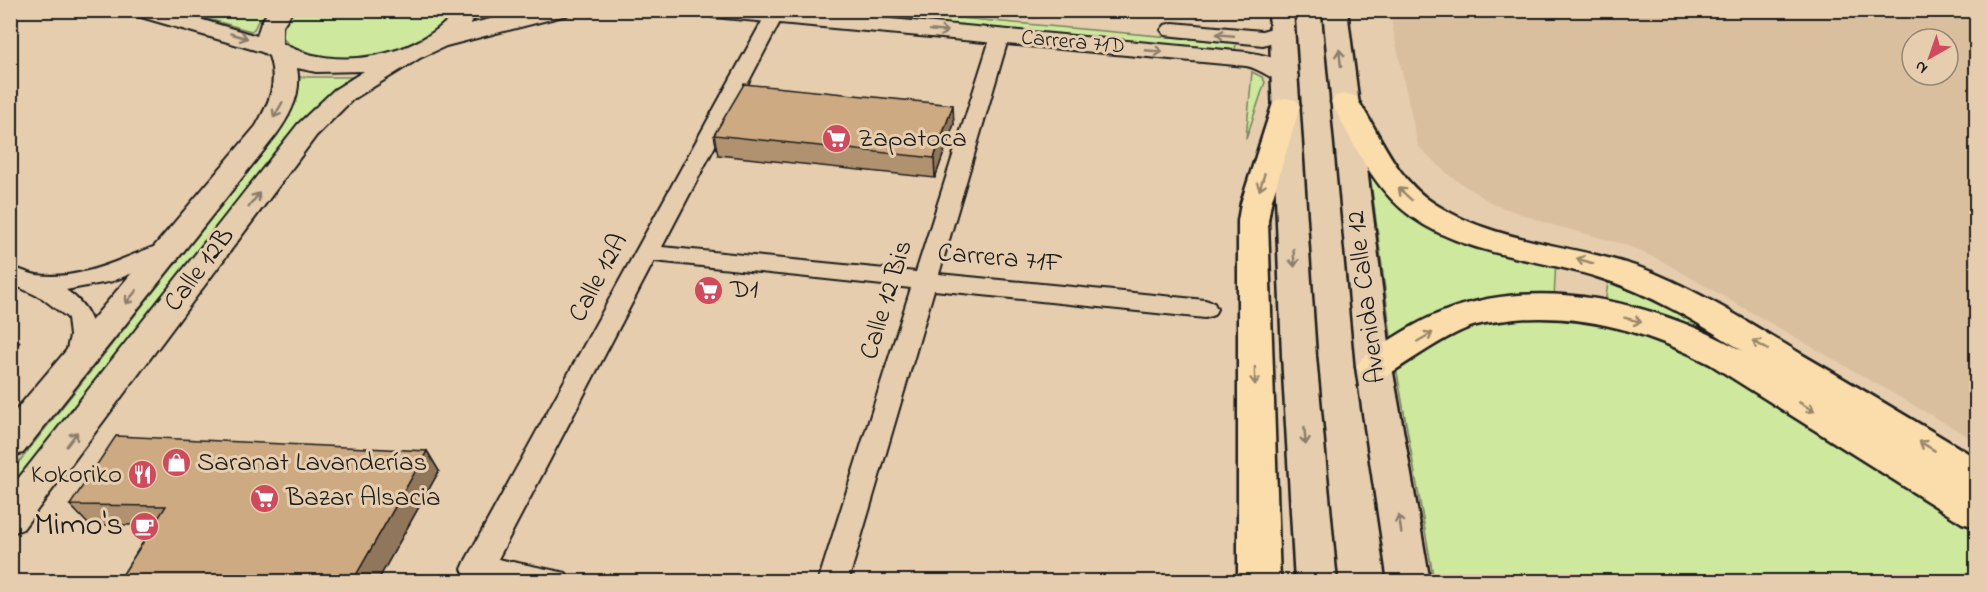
<svg xmlns="http://www.w3.org/2000/svg" width="1987" height="592" font-family="'Indie Flower',sans-serif">
<style>
.built{fill:#dabf9e;fill-rule:evenodd}
.green{fill:#cee89e;stroke:#75825d;stroke-width:1.5}
.lines{fill:none;stroke-linecap:round;stroke-linejoin:round}
.minor-casing{stroke:#1c1c1c;stroke-width:4}
.tertiary-casing{stroke:#1c1c1c;stroke-width:4}
.secondary-casing{stroke:#1c1c1c;stroke-width:5}
.trunk-casing{stroke:#1c1c1c;stroke-width:5}
.minor{fill:#e5cdae;fill-rule:evenodd}
.tertiary{fill:#e5cdae;fill-rule:evenodd}
.secondary{fill:#e5cdae;fill-rule:evenodd}
.trunk{fill:#faddab;fill-rule:evenodd}
.wall{fill:#b09270;stroke:#1c1c1c;stroke-width:1.5}
.shaded-wall{fill:#90775b;stroke:#1c1c1c;stroke-width:1.5}
.building{fill:#cdaa82;stroke:#1c1c1c;stroke-width:1.5}
.oneway{stroke:#8b7d6c}
.oneway2{stroke:#96866b}
.labels{text-anchor:middle;dominant-baseline:central;stroke-width:6;stroke-linejoin:round;paint-order:stroke}
.far-street-label{font-size:22px;fill:#1c1c1c;stroke:#e5cdae}
.poi-label{font-size:27px;fill:#1c1c1c;stroke:#e5cdae;text-anchor:start}
.street-label{font-size:27px;fill:#1c1c1c;stroke:#e5cdae}
.near-poi-label{font-size:33px;fill:#1c1c1c;stroke:#e5cdae;text-anchor:end}
</style>
<rect width="100%" height="100%" fill="#e5cdae"/>
<filter id="ink" filterUnits="userSpaceOnUse"><feTurbulence type="fractalNoise" baseFrequency=".0167" numOctaves="2"/><feDisplacementMap in="SourceGraphic" scale="12" xChannelSelector="R" yChannelSelector="G"/><feConvolveMatrix kernelMatrix="1 2 1 2 8 2 1 2 1" color-interpolation-filters="sRGB"/></filter>
<g filter="url(#ink)">
<!-- built -->
<path class="built" d="M1389,11H1976V441L1660,260L1623,244L1549,224L1493,204L1450,176L1418,146ZM1912,39H1948V75H1912Z"/>
<!-- green -->
<path class="green" d="M180,11H270L258,21L254,29L251,31Z
M295,11H458L456,16L421,42L395,52L365,58L336,60L293,50L283,38L284,24Z
M916,14L1236,43L1235,50L912,21Z
M1252,72L1262,77L1265,82L1246,139Z
M300,77H355C324,97 305,116 282,143L11,491V472L271,143L297,100Z
M1368,159L1394,197L1556,260L1554,298L1392,343Z
M1609,275L1703,319L1976,486V500L1755,366L1605,305Z
M1564,314L1654,334L1761,388L1976,521V581H1434L1396,367L1476,323L1519,315Z"/>
<g class="lines">
<defs>
<path id="minor" d="M774,11L780,12L783,16L662,247L916,272L991,36L994,32H1006L1009,36L939,274L1205,300L1214,303L1217,309L1214,315L1205,318L934,290L848,582H818L911,288L654,261L498,559L566,573L570,582H475L466,578L462,569L466,560L765,16L768,12Z
M169,242L177,245L180,250L177,255L113,281L66,290C94,309 103,339 86,369L77,371L68,369L64,362L70,336L68,318L42,298L10,283V266C19,269 29,274 37,275C88,281 124,255 169,242Z"/>
<path id="tertiary" d="M131,10H169L257,36L261,23L269,10H293L282,27V43C333,73 420,58 457,10H480L470,24L526,10H570L567,15L446,46L420,58L352,100L316,136L23,529L10,534V489L298,124L334,90L364,71L316,72L297,68C302,93 291,114 276,135L23,453L10,457V417L256,126C270,101 278,84 269,56L262,52L134,15Z
M702,10H794L1246,52C1266,55 1285,59 1298,76L1294,81C1275,86 1264,69 1246,66L713,17L705,15Z
M1173,23L1262,31L1282,25L1290,27L1294,32L1290,37L1263,45L1165,35L1161,30L1165,25Z"/>
<path id="secondary" d="M1269,10H1293L1316,356L1337,582H1295L1282,356Z
M1323,10H1347L1392,367L1430,582H1388L1356,367Z"/>
<path id="trunk" d="M1345,94L1355,96C1381,134 1394,178 1435,204C1500,246 1584,244 1654,273C1706,295 1753,325 1801,354C1860,388 1918,423 1976,458V527L1962,523L1710,364C1649,332 1584,313 1515,319C1500,321 1484,322 1470,327C1440,339 1413,359 1386,376L1374,380L1362,376L1356,367L1362,358C1389,341 1415,322 1445,311C1543,274 1655,303 1743,351C1697,322 1650,293 1597,277C1537,258 1465,255 1412,217C1373,189 1353,143 1331,102L1335,96Z
M1286,98L1296,100L1300,106L1271,203L1268,221L1280,582H1238V221L1241,203L1272,106L1276,100Z"/>
</defs>
<!-- minor casing -->
<use href="#minor" class="minor-casing"/>
<!-- tertiary casing -->
<use href="#tertiary" class="tertiary-casing"/>
<!-- secondary casing -->
<use href="#secondary" class="secondary-casing"/>
<!-- trunk casing -->
<use href="#trunk" class="trunk-casing"/>
<!-- minor -->
<use href="#minor" class="minor"/>
<!-- tertiary -->
<use href="#tertiary" class="tertiary"/>
<!-- secondary -->
<use href="#secondary" class="secondary"/>
<!-- trunk -->
<use href="#trunk" class="trunk"/>
</g>
<!-- wall -->
<path class="wall" d="M954,124L935,178L718,155L714,135Z
M427,451L439,471L377,582H118L154,525H89L70,505Z"/>
<!-- shaded-wall -->
<path class="shaded-wall" d="M953,105L954,124L935,178L934,158Z
M10,332L20,342L10,353Z
M427,451L439,471L377,582H352Z"/>
<!-- building -->
<path class="building" d="M744,84L953,105L934,158L714,135Z
M116,436L427,451L352,582H118L166,506L70,505Z"/>
<!-- one-way arrows -->
<defs><path id="oneway-shaft" d="M-6 0H5M1.5-3L5.5 0L1.5 3" fill="none" stroke-width="1.6" stroke-linecap="round" stroke-linejoin="round" transform="scale(1.5)"/></defs>
<g class="oneway">
<use href="#oneway-shaft" transform="translate(939 31) rotate(5)"/>
<use href="#oneway-shaft" transform="translate(1225 35) rotate(-175)"/>
<use href="#oneway-shaft" transform="translate(239 36) rotate(16)"/>
<use href="#oneway-shaft" transform="translate(1154 51) rotate(5)"/>
<use href="#oneway-shaft" transform="translate(1340 58) rotate(-96)"/>
<use href="#oneway-shaft" transform="translate(278 110) rotate(120)"/>
<use href="#oneway-shaft" transform="translate(254 200) rotate(-53)"/>
<use href="#oneway-shaft" transform="translate(1294 258) rotate(87)"/>
<use href="#oneway-shaft" transform="translate(131 297) rotate(130)"/>
<use href="#oneway-shaft" transform="translate(1305 436) rotate(86)"/>
<use href="#oneway-shaft" transform="translate(72 439) rotate(-53)"/>
<use href="#oneway-shaft" transform="translate(1400 524) rotate(-99)"/>
</g>
<g class="oneway2">
<use href="#oneway-shaft" transform="translate(1262 182) rotate(107)"/>
<use href="#oneway-shaft" transform="translate(1405 194) rotate(-137)"/>
<use href="#oneway-shaft" transform="translate(1585 261) rotate(-164)"/>
<use href="#oneway-shaft" transform="translate(1633 320) rotate(15)"/>
<use href="#oneway-shaft" transform="translate(1425 337) rotate(-30)"/>
<use href="#oneway-shaft" transform="translate(1760 345) rotate(-149)"/>
<use href="#oneway-shaft" transform="translate(1255 376) rotate(89)"/>
<use href="#oneway-shaft" transform="translate(1807 407) rotate(31)"/>
<use href="#oneway-shaft" transform="translate(1927 446) rotate(-149)"/>
</g>
</g>
<!-- icons -->
<defs>
<symbol id="supermarket-disc" viewBox="-11 -11 22 22"><circle r="9.5" fill="#d1495b" stroke="#e5cdae"/><path d="M-6-5.5h2.5l.6 2H6L4.5 2H-2.5L-4.4-4H-6ZM-1.5 3.2a1.3 1.3 0 1 0 .1 0ZM3 3.2a1.3 1.3 0 1 0 .1 0Z" fill="#fff"/></symbol>
<symbol id="shop-disc" viewBox="-11 -11 22 22"><circle r="9.5" fill="#d1495b" stroke="#e5cdae"/><path d="M-5-2.5h2.3a2.7 3.5 0 0 1 5.4 0H5L5.5 6h-11ZM-1.5-2.5h3a1.5 2.3 0 0 0-3 0Z" fill="#fff"/></symbol>
<symbol id="restaurant-disc" viewBox="-11 -11 22 22"><circle r="9.5" fill="#d1495b" stroke="#e5cdae"/><path d="M-5-6h1v4h1v-4h1v4h1v-4h1v5L-1.5 .5V6h-2V.5L-5-1ZM5-6V6H3V1.5H1.5Q1.5-4 5-6Z" fill="#fff"/></symbol>
<symbol id="cafe-disc" viewBox="-11 -11 22 22"><circle r="9.5" fill="#d1495b" stroke="#e5cdae"/><path d="M-5.5-4.5H6V0H3Q3 3.5 0 3.5H-2.5Q-5.5 3.5-5.5 0ZM3-3.2v2h1.7v-2ZM-6 4.5H4V6H-6Z" fill="#fff"/></symbol>
</defs>
<g fill-rule="evenodd">
<use href="#supermarket-disc" x="820" y="122" width="33" height="33"/>
<use href="#supermarket-disc" x="692" y="274" width="33" height="33"/>
<use href="#shop-disc" x="160" y="446" width="33" height="33"/>
<use href="#restaurant-disc" x="126" y="458" width="33" height="33"/>
<use href="#supermarket-disc" x="248" y="482" width="33" height="33"/>
<use href="#cafe-disc" x="128" y="510" width="33" height="33"/>
</g>
<g class="labels">
<!-- far-street labels -->
<g class="far-street-label">
<text transform="translate(1073 43) rotate(5)">Carrera 71D</text>
</g>
<!-- poi labels -->
<g class="poi-label">
<text x="858" y="139">Zapatoca</text>
<text x="730" y="290">D1</text>
<text x="197" y="463">Saranat Lavanderías</text>
<text x="122" y="475" text-anchor="end">Kokoriko</text>
<text x="286" y="498">Bazar Alsacia</text>
</g>
<!-- street labels -->
<g class="street-label">
<text transform="translate(1000 259) rotate(5)">Carrera 71F</text>
<text transform="translate(200 270) rotate(-53)">Calle 12B</text>
<text transform="translate(599 278) rotate(-62)">Calle 12A</text>
<text transform="translate(1367 297) rotate(-97)">Avenida Calle 12</text>
<text transform="translate(887 300) rotate(-73)">Calle 12 Bis</text>
</g>
<!-- near-poi labels -->
<g class="near-poi-label">
<text x="123" y="526">Mimo's</text>
</g>
</g>
<!-- margin -->
<rect width="1987" height="592" fill="none" stroke="#e5cdae" stroke-width="36"/>
<rect x="18" y="18" width="1951" height="556" fill="none" stroke="#1c1c1c" stroke-width="2" filter="url(#ink)"/>
<!-- north arrow -->
<g transform="translate(1930 57) rotate(220)"><circle r="28" fill="#e5cdae" stroke="#958674" stroke-width="1.5"/>
<path d="M0-4.5L10 22L0 15L-10 22Z" fill="#d1495b"/>
<text y="-9" font-size="16" font-weight="bold" text-anchor="middle" fill="#1c1c1c">N</text>
</g>
</svg>
